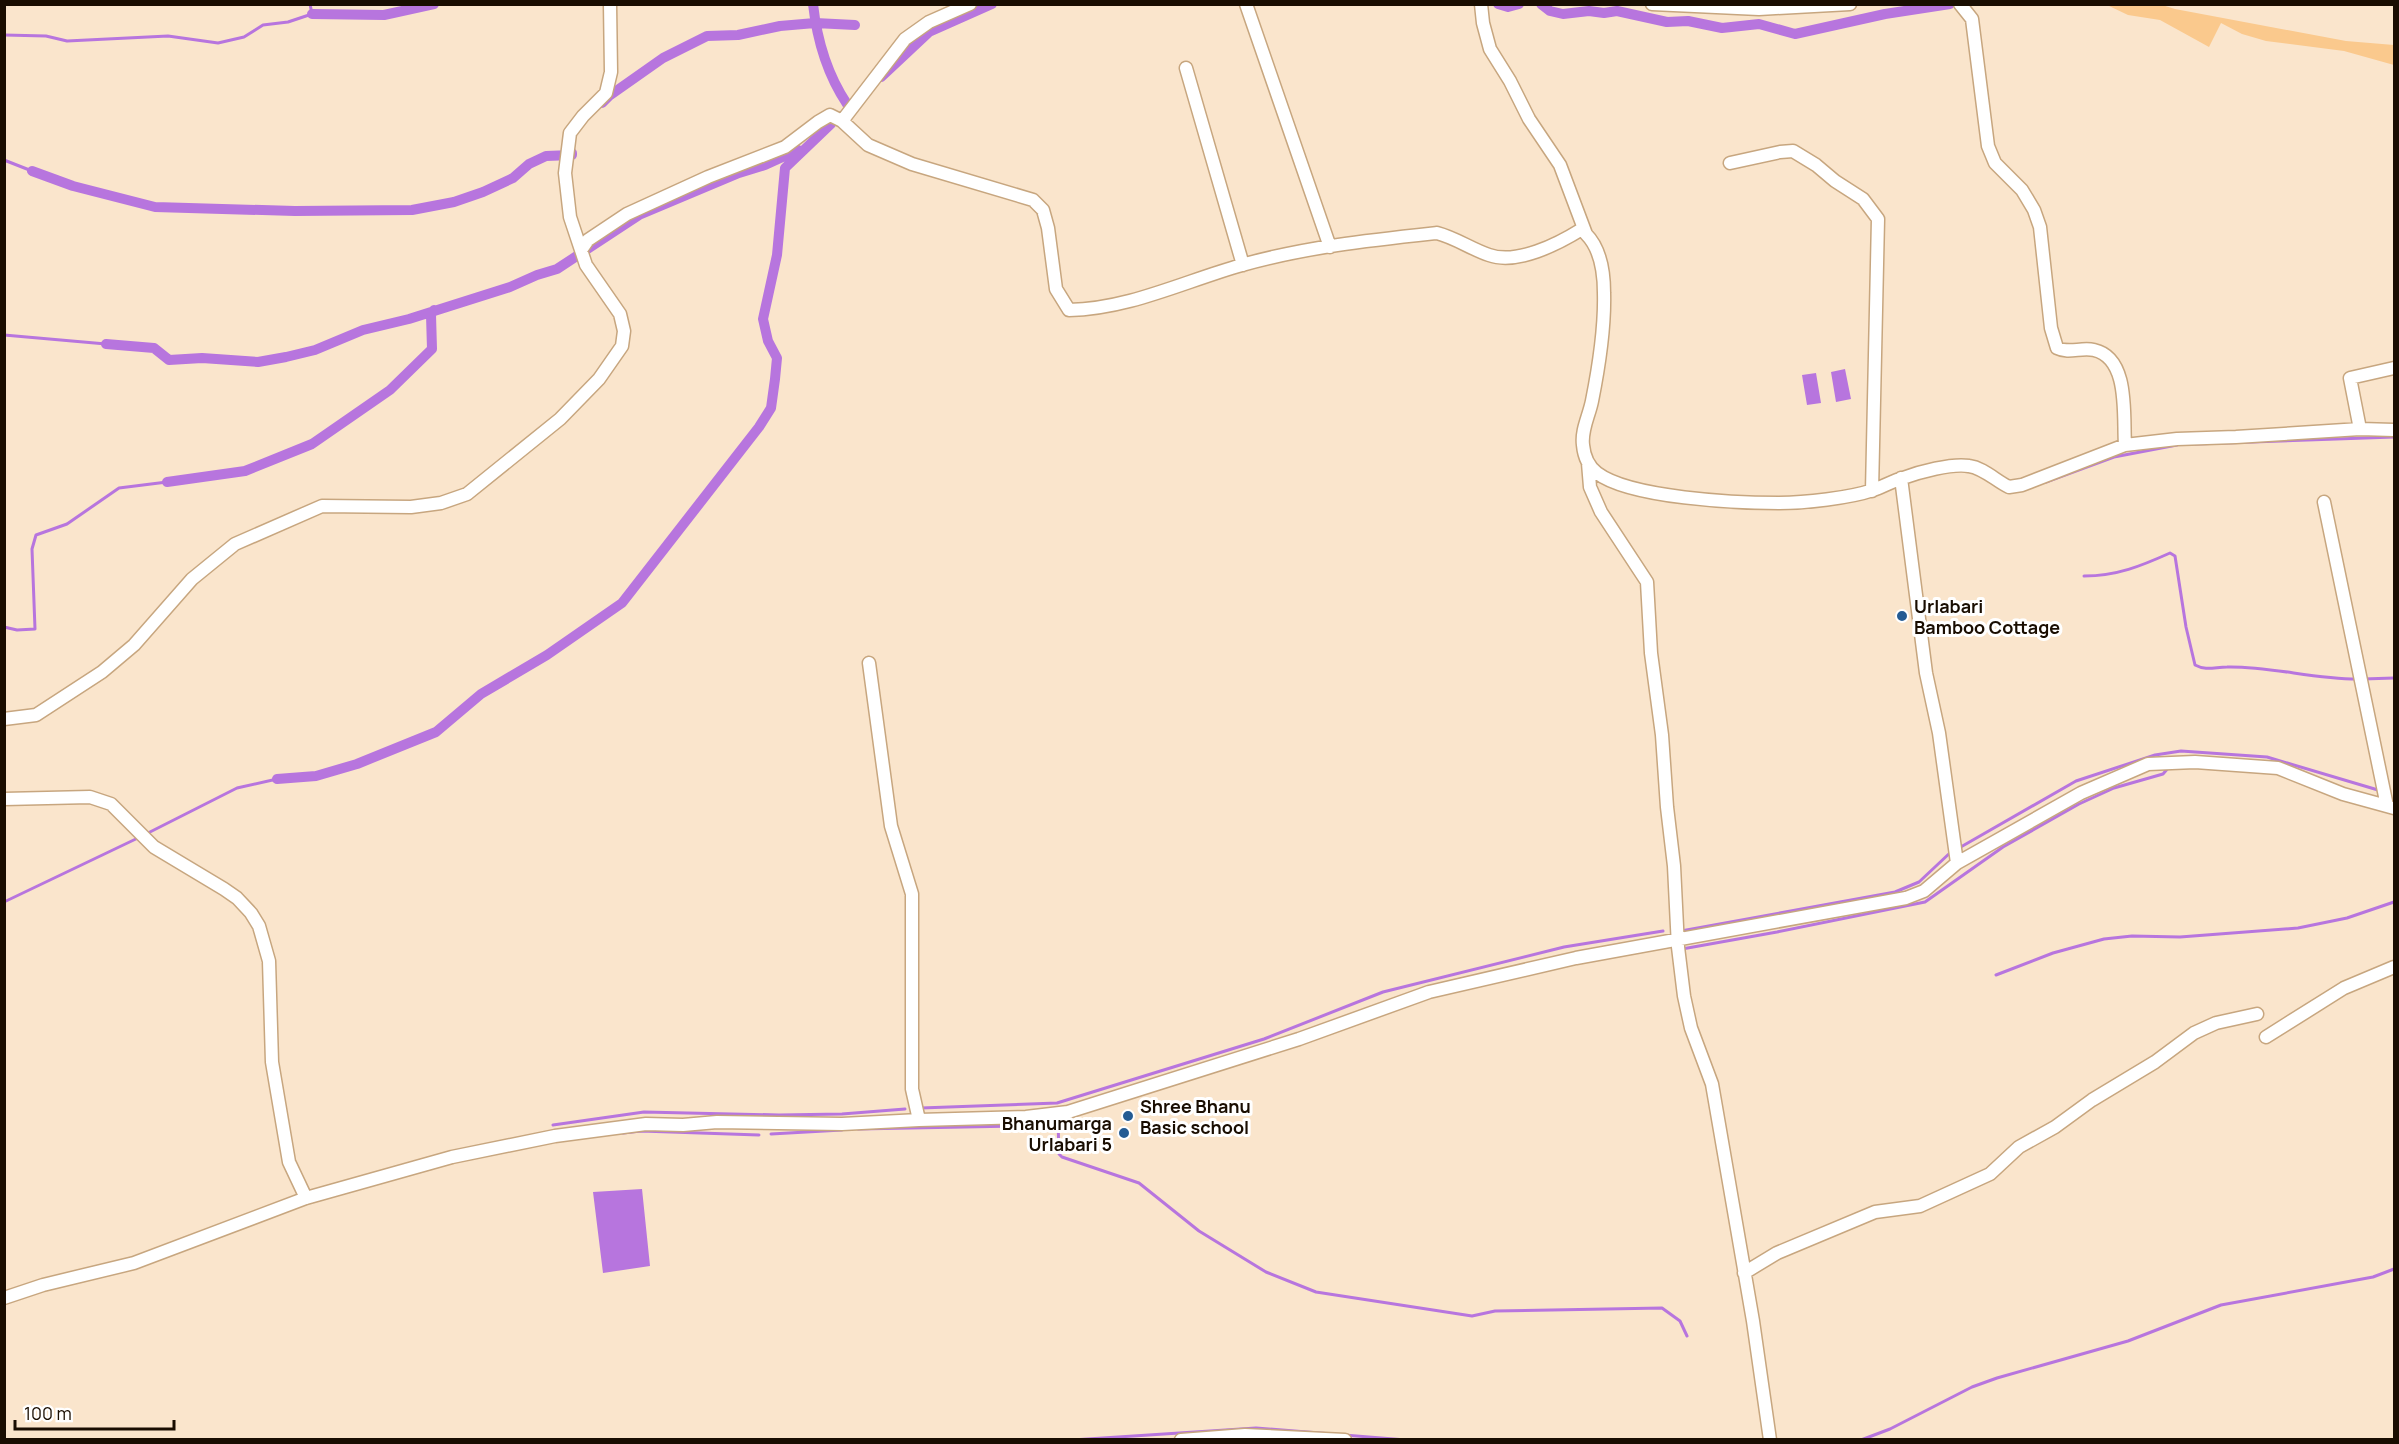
<svg xmlns="http://www.w3.org/2000/svg" width="2399" height="1444" font-family="Manrope,sans-serif">
<style>
.green{fill:#fac98d}
.water{fill:#b775de}
.lines{fill:none;stroke-linecap:round;stroke-linejoin:round}
.stream{stroke:#b775de;stroke-width:3}
.canal{stroke:#b775de;stroke-width:10}
.minor-casing{stroke:#c7a67f;stroke-width:15}
.minor{stroke:#fff;stroke-width:12}
.poi-dot{fill:#245b93;stroke:#fff;stroke-width:2}
.labels{text-anchor:middle;dominant-baseline:central;stroke-width:6;stroke-linejoin:round;paint-order:stroke}
.poi-label{font-size:18px;font-weight:bold;fill:#190d01;stroke:#fff;text-anchor:start}
</style>
<rect width="100%" height="100%" fill="#fae5cc"/>
<!-- green -->
<path class="green" d="M2107,5H2162L2175,9L2346,41L2394,45V65L2344,51L2266,41L2242,34L2221,23L2209,47L2160,20L2128,15Z"/>
<!-- water -->
<path class="water" d="M1845,369L1851,399L1836,402L1831,372Z
M1816,373L1821,403L1807,405L1802,375Z
M642,1189L650,1266L603,1273L593,1192Z"/>
<g class="lines">
<!-- stream -->
<path class="stream" d="M4,35L46,36L67,41L168,36L218,43L244,37L263,25L288,22L312,14L310,4
M4,160L32,171
M4,335L106,344
M2195,444L2394,437
M2046,482L2114,457L2177,445
M2084,576C2117,576 2141,566 2170,553L2175,556L2186,627L2195,665C2206,671 2215,667 2227,667C2270,666 2313,679 2357,679
M4,627L17,630L35,629L32,549L36,535L67,524L119,488L167,482
M2363,679L2394,678
M146,834L237,788L277,779
M1959,848L2076,781L2155,755L2181,751L2267,757L2378,790
M4,902L140,837
M1681,931L1895,892L1919,882L1952,851
M1682,949L1777,932L1925,902L2003,847L2079,804L2114,788L2163,774L2169,767
M1996,975L2053,953L2104,939L2132,936L2180,937L2298,928L2347,918L2394,902
M921,1108L1057,1103L1264,1039L1383,992L1564,947L1663,931
M1058,1121L1059,1154L1062,1157L1139,1183L1199,1231L1266,1272L1316,1292L1472,1316L1495,1311L1662,1308L1680,1321L1687,1336
M553,1125L644,1112L779,1115L842,1114L905,1109
M858,1129L1017,1126L1061,1121L1072,1117
M623,1133L641,1131L759,1135
M771,1134L842,1130
M1072,1440L1256,1428L1406,1440
M1861,1440L1890,1429L1972,1387L1997,1378L2128,1341L2221,1305L2373,1277L2394,1269"/>
<!-- canal -->
<path class="canal" d="M813,4C817,40 827,74 847,104
M1498,4L1508,7L1519,4
M1541,4L1550,11L1563,14L1589,11L1604,13L1617,11L1667,22L1688,21L1722,28L1759,24L1795,34L1885,14L1950,4
M312,14L384,15L434,4
M881,77L929,32L992,4
M602,103L609,96L663,58L707,36L738,35L780,26L815,23L855,25
M32,171L73,186L155,207L295,211L412,210L454,202L483,192L513,178L529,164L546,156L572,155V153
M106,344L154,348L169,360L202,358L258,362L286,357L315,350L363,330L409,319L510,287L537,275L557,269L639,215L739,173L765,165L798,150
M167,482L245,471L312,444L390,390L432,349L431,315L434,310
M277,779L316,776L357,764L436,732L481,694L547,655L622,603L759,427L771,408L775,379L777,358L768,341L763,319L777,255L785,168L831,124"/>
<defs>
<path id="minor" d="M1246,4L1330,247
M1481,4L1483,23L1490,49L1510,81L1529,119L1560,165L1586,234C1601,249 1604,272 1604,293C1605,329 1599,366 1592,401C1589,416 1581,430 1583,445C1584,456 1588,466 1597,473C1630,498 1736,503 1779,503C1804,503 1850,498 1873,490C1883,487 1892,481 1903,478C1919,472 1952,463 1969,466C1984,468 1996,481 2009,487L2022,485L2125,445L2177,439L2236,437L2360,429L2394,430
M1652,4L1759,9L1850,4
M1960,4L1972,19L1988,146L1995,163L2022,190L2034,210L2040,227L2051,328L2057,348C2069,354 2081,347 2094,350C2130,358 2123,416 2125,445
M1186,68L1243,265
M842,121L905,39L929,22L970,4
M1730,163L1780,152L1793,151L1816,165L1835,181L1863,199L1878,219L1872,491
M581,250L588,240L627,214L708,177L785,147L818,122L830,115L842,121L868,145L912,164L1033,200L1043,210L1048,228L1056,289L1069,310C1129,309 1185,281 1242,265C1305,247 1372,240 1437,233C1456,238 1471,249 1489,255C1517,265 1558,244 1582,229L1586,234
M2360,429L2350,378L2394,368
M1588,463L1590,487L1601,512L1647,582L1651,653L1662,735L1667,807L1674,866L1678,947L1684,996L1691,1028L1712,1084L1753,1321L1770,1440
M1901,478L1926,673L1939,733L1957,863
M2324,502L2387,806
M869,663L891,826L912,894V1089L919,1120
M4,719L36,715L102,672L134,645L192,579L235,544L322,506L411,507L441,503L467,494L560,419L599,379L622,346L624,331L620,314L586,265L570,217L565,173L570,133L583,116L606,93L611,72L610,4
M4,799L90,797L111,804L154,847L224,889L237,898L251,913L259,926L269,961L272,1062L289,1162L306,1198
M2266,1037L2344,988L2394,967
M1744,1273L1777,1253L1875,1212L1920,1206L1990,1174L2019,1147L2055,1127L2092,1100L2155,1062L2194,1033L2216,1023L2257,1014
M4,1298L43,1285L134,1263L306,1198L452,1157L555,1136L646,1124L683,1125L717,1122L842,1124L919,1120L1026,1117L1068,1112L1299,1039L1429,992L1576,958L1906,898L1924,891L1957,863L2081,793L2148,764L2195,762L2278,768L2343,794L2394,808
M1181,1440L1245,1435L1345,1440"/>
</defs>
<!-- minor casing -->
<use href="#minor" class="minor-casing"/>
<!-- minor -->
<use href="#minor" class="minor"/>
</g>
<!-- markers -->
<g class="poi-dot">
<circle cx="1902" cy="616" r="6"/>
<circle cx="1128" cy="1116" r="6"/>
<circle cx="1124" cy="1133" r="6"/>
</g>
<g class="labels">
<!-- poi labels -->
<g class="poi-label">
<text x="1914" y="606">Urlabari<tspan x="1914" dy="21">Bamboo Cottage</tspan></text>
<text x="1140" y="1106">Shree Bhanu<tspan x="1140" dy="21">Basic school</tspan></text>
<text x="1112" y="1123" text-anchor="end">Bhanumarga<tspan x="1112" dy="21">Urlabari 5</tspan></text>
</g>
</g>
<!-- border -->
<rect width="2399" height="1444" fill="none" stroke="#190d01" stroke-width="12"/>
<!-- scale -->
<path d="M15 1420v9h159v-9" fill="none" stroke="#190d01" stroke-width="3"/>
<text x="24" y="1420" font-size="18" fill="#190d01" stroke="#ffffff" stroke-width="4.5" paint-order="stroke">100 m</text>
</svg>
